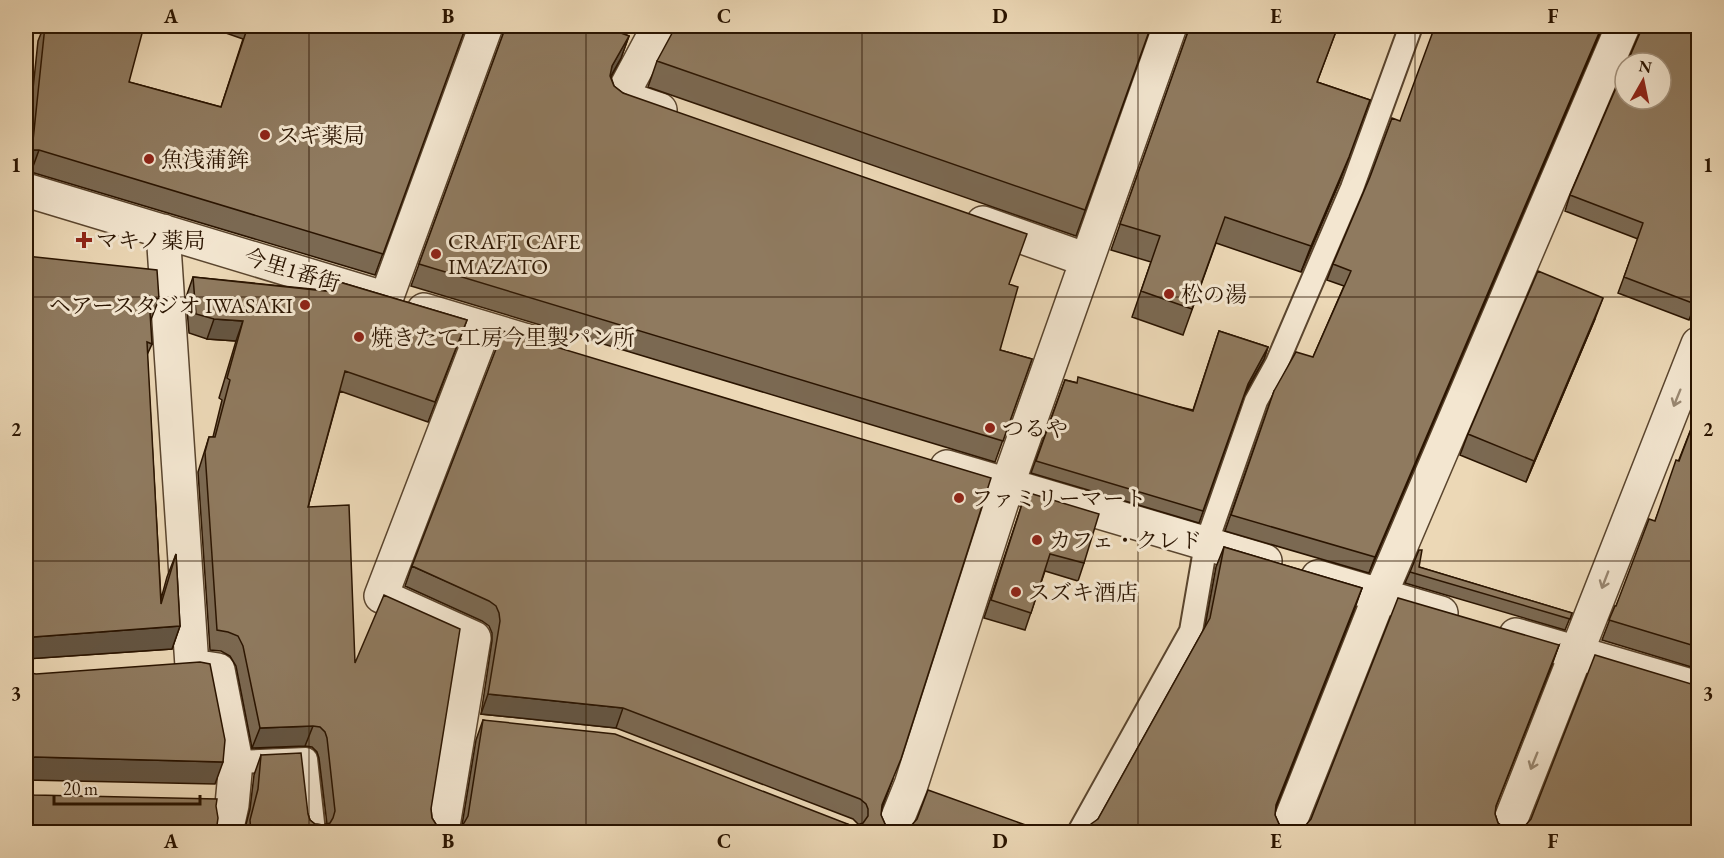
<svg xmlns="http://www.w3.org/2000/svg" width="1724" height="858" font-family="'EB Garamond','Noto Serif JP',serif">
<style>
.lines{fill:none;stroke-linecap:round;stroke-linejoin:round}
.lane-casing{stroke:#5a452e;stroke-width:26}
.street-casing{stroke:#5a452e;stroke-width:36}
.lane{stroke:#f3e6d0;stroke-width:22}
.street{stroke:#f3e6d0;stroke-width:33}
.wall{fill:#7b6952;stroke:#2a1400;stroke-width:1.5}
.shaded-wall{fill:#645542;stroke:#2a1400;stroke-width:1.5}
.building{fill:#8f7a5f;stroke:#2a1400;stroke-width:1.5}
.oneway{stroke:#998872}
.grid{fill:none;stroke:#2a1400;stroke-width:1.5;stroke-opacity:0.55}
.poi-dot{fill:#8f2418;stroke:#f3e6d0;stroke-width:2}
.labels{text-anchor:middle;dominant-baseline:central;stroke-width:6;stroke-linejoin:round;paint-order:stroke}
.poi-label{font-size:22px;fill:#2a1400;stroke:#f3e6d0;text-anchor:start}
.street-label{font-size:22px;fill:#2a1400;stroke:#f3e6d0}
.neatline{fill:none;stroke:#2a1400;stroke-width:2}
.grid-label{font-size:20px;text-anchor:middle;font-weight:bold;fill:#2a1400}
</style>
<rect width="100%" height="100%" fill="#ecd8b6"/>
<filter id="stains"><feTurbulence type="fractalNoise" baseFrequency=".00333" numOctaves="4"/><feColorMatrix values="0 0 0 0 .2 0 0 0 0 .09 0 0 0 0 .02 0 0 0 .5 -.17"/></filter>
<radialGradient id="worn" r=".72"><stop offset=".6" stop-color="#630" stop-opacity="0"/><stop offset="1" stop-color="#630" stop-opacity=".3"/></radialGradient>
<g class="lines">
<defs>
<path id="lane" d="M236,762L306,759L314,832
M1079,832L1191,631L1206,544L1256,401L1277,363L1352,188L1411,26"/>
<path id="street" d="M659,26L621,97L660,110
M26,190L377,296
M983,223L1087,260
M163,231L192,666L218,670L236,762L232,805L226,832
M386,299L486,26
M424,310L544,346
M947,467L1265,561
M1318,577L1441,613
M1516,635L1698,688
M442,832L474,638L381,596L484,328
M892,832L911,785L1007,486L1170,26
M1286,832L1380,595L1623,26
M1506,832L1698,344"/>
</defs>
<!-- lane casing -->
<use href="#lane" class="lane-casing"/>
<!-- street casing -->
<use href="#street" class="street-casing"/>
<!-- lane -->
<use href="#lane" class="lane"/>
<!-- street -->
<use href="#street" class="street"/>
</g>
<!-- wall -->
<path class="wall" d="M44,26H68L81,29L82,26L104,29L129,82L221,107L243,39L206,26H466L375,275L31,172H26V156L38,41Z
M504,26H602L629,36L621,58L611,77L614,86L623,93L1009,284L1000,350L1032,359L995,462L411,286L504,32Z
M1151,26L1076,236L648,87L657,61Z
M1188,26H1338L1317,82L1370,100L1339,183L1301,272L1216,243L1183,335L1132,317L1151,262L1111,250L1188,32Z
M1603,26L1369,573L1225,531L1274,391L1313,357L1344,286L1327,280L1333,264L1400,121Z
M1641,26H1698V296L1689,320L1618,293L1638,239L1565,211L1570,195L1641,30Z
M26,256L159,299L150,322L152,344L147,355L161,599L167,577L176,554L180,626L172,649L26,659Z
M193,277L332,291L336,281L467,320L428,422L340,391L308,507L355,663L431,809L432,818L437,826L447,831L456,829L462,825L476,740L483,720L850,825H859L853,819L616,728L481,714L492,641V633L489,626L482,621L405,586L412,566L893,779L882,808L881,815L885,824L892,829L901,831L1045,832H244L250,809L254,775L261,755L308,814L310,820L315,824L323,825L327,824L319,758L317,752L312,747L305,746L252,748L236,666L230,656L221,651L210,650L198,472L209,437H213L222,400L219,398L236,341L207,339L189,333L186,297Z
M1595,319L1526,482L1460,455L1468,434Z
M1219,331L1268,347L1264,359L1244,396L1199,523L1031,473L1065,380L1193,410Z
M1698,411V669L1602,640L1615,606H1616L1655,521Z
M1026,492L1084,563L1078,581L1045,571L1025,630L984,618Z
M1224,547L1362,588L1276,807L1275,815L1279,824L1287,830H1297L1305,826L1559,645L1495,808V814L1498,823L1506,829L1515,831L1524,827L1698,832H1086L1098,819L1205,627L1216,567Z
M1419,567L1572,613L1565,630L1405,583L1410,572Z"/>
<!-- shaded-wall -->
<path class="shaded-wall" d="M1602,26H1603L1369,573L1375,557Z
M629,36L621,58L604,88L612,66Z
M32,150H39L31,172H26V167Z
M1349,157L1339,183L1301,272L1311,246Z
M1603,298L1595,319L1526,482L1534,461Z
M214,319L243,321L236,341L207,339Z
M1268,347L1264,359L1243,396L1248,384Z
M1362,588L1355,608L1269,825L1276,805Z
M180,626L172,649L26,659V639L33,637Z
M1559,645L1552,665L1488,826L1496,806Z
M488,694L623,708L616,728L481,714Z
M313,726L305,746L252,748L260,728Z
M35,757L223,762L215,784L26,780V760Z"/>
<!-- building -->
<path class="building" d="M45,26H68L81,29L82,26H92L104,29L105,26H144L129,82L221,107L248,26H466L383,254L39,150H32Z
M506,26H602L629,36L612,66L610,76L614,86L623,93L1027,234L1009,284L1018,287L1000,350L1032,359L1003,441L419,264Z
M676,26H1151L1085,210L657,61Z
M1190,26H1338L1317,82L1370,100L1349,157L1311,246L1225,217L1192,309L1141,291L1160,236L1120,224Z
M1435,26H1602L1375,557L1231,515L1274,391L1296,352L1313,357L1351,271L1333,264L1370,177L1392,118L1400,121Z
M1643,26H1698V295L1695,304L1624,277L1643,223L1570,195L1625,67V99H1661V63H1627Z
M26,256L157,270L159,299L149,296L152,344L147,342L161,604L176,554L180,626L33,637L26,639Z
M1538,271L1603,298L1534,461L1468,434Z
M193,277L334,292L336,281L467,320L435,402L345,371L308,507L349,505L355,663L384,595L460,629L431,809L432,818L437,826L447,831L456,829L464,823L468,816L483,720L615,734L850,825H857L863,823L868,816V809L866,804L860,799L623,708L488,694L500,621L499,613L496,606L489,601L412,566L503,331L991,478L901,759L882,805L881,815L885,824L892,829L901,831L910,827L917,819L928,790L1045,832H251L250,820L258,789L261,755L301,753L308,814L310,820L315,824L323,825L330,823L333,818L335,811L327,738L325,732L320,727L313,726L260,728L243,646L238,636L228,632L217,630L205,452L209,437H215L230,380L227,378L243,321L214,319L196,314Z
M1219,331L1268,347L1248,384L1203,511L1036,461L1065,380L1077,383L1078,377L1193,411Z
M1698,411V647L1609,620L1615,606H1616L1649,519L1655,521L1676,460L1679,461Z
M1026,492L1099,514L1084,563L1050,554L1031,613L991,600Z
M1224,547L1362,588L1276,805L1275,815L1279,824L1287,830H1297L1305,826L1311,819L1398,598L1559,645L1496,806L1495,814L1498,823L1506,829L1515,831L1524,827L1531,819L1595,655L1698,686V832H1086L1091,824L1098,819L1210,618Z
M1419,550H1422L1419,567L1572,613L1570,619L1410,572Z
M200,662L210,664L225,740L223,762L35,757L26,760V672L36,674Z
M26,792L34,795L217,799L216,806L218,818L216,832H26Z"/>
<!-- one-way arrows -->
<defs><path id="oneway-shaft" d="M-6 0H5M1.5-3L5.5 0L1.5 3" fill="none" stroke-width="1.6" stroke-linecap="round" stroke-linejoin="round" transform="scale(1.5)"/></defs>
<g class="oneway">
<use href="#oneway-shaft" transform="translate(1677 398) rotate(112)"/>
<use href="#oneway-shaft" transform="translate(1605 580) rotate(111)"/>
<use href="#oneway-shaft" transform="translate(1534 761) rotate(112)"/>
</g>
<!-- grid -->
<path class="grid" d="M309,26V832M586,26V832M862,26V832M1138,26V832M1415,26V832M26,297H1698M26,561H1698"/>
<!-- markers -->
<g class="poi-dot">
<circle cx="265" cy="135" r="6"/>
<circle cx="149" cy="159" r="6"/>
<path d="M81 231h6v6h6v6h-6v6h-6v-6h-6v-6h6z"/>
<circle cx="436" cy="254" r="6"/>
<circle cx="1169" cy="294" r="6"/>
<circle cx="305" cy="305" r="6"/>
<circle cx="359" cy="337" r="6"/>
<circle cx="990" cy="428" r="6"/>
<circle cx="959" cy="498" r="6"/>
<circle cx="1037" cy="540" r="6"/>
<circle cx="1016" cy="592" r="6"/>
</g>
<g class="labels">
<!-- poi labels -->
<g class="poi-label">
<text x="277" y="135">スギ薬局</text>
<text x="161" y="159">魚浅蒲鉾</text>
<text x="96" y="240">マキノ薬局</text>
<text x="448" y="241">CRAFT CAFE<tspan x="448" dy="25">IMAZATO</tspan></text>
<text x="1181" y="294">松の湯</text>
<text x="293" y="305" text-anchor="end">ヘアースタジオ IWASAKI</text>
<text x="371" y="337">焼きたて工房今里製パン所</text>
<text x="1002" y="428">つるや</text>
<text x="971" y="498">ファミリーマート</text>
<text x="1049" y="540">カフェ・クレド</text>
<text x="1028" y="592">スズキ酒店</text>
</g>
<!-- street labels -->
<g class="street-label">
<text transform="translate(292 270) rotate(17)">今里1番街</text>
</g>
</g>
<!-- margin -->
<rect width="1724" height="858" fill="none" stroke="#ecd8b6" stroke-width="66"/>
<!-- north arrow -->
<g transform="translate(1643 81) rotate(9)"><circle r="28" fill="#f3e6d0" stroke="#a3927d" stroke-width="1.5"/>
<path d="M0-4.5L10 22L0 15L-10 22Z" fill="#8f2418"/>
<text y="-9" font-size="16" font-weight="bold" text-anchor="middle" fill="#2a1400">N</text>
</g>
<!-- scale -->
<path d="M54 795v9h146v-9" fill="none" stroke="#2a1400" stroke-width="3"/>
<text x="63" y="795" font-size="18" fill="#2a1400" stroke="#f3e6d0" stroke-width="4.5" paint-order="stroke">20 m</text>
<rect x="33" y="33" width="1658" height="792" class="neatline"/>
<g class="grid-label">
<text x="171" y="23">A</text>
<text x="448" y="23">B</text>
<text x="724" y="23">C</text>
<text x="1000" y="23">D</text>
<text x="1276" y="23">E</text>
<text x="1553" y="23">F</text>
<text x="16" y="172">1</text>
<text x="1708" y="172">1</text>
<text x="16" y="436">2</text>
<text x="1708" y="436">2</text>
<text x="16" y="700">3</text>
<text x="1708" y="700">3</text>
<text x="171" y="848">A</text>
<text x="448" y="848">B</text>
<text x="724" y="848">C</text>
<text x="1000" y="848">D</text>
<text x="1276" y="848">E</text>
<text x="1553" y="848">F</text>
</g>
<rect width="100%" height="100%" filter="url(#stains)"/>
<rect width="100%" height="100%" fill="url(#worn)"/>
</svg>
